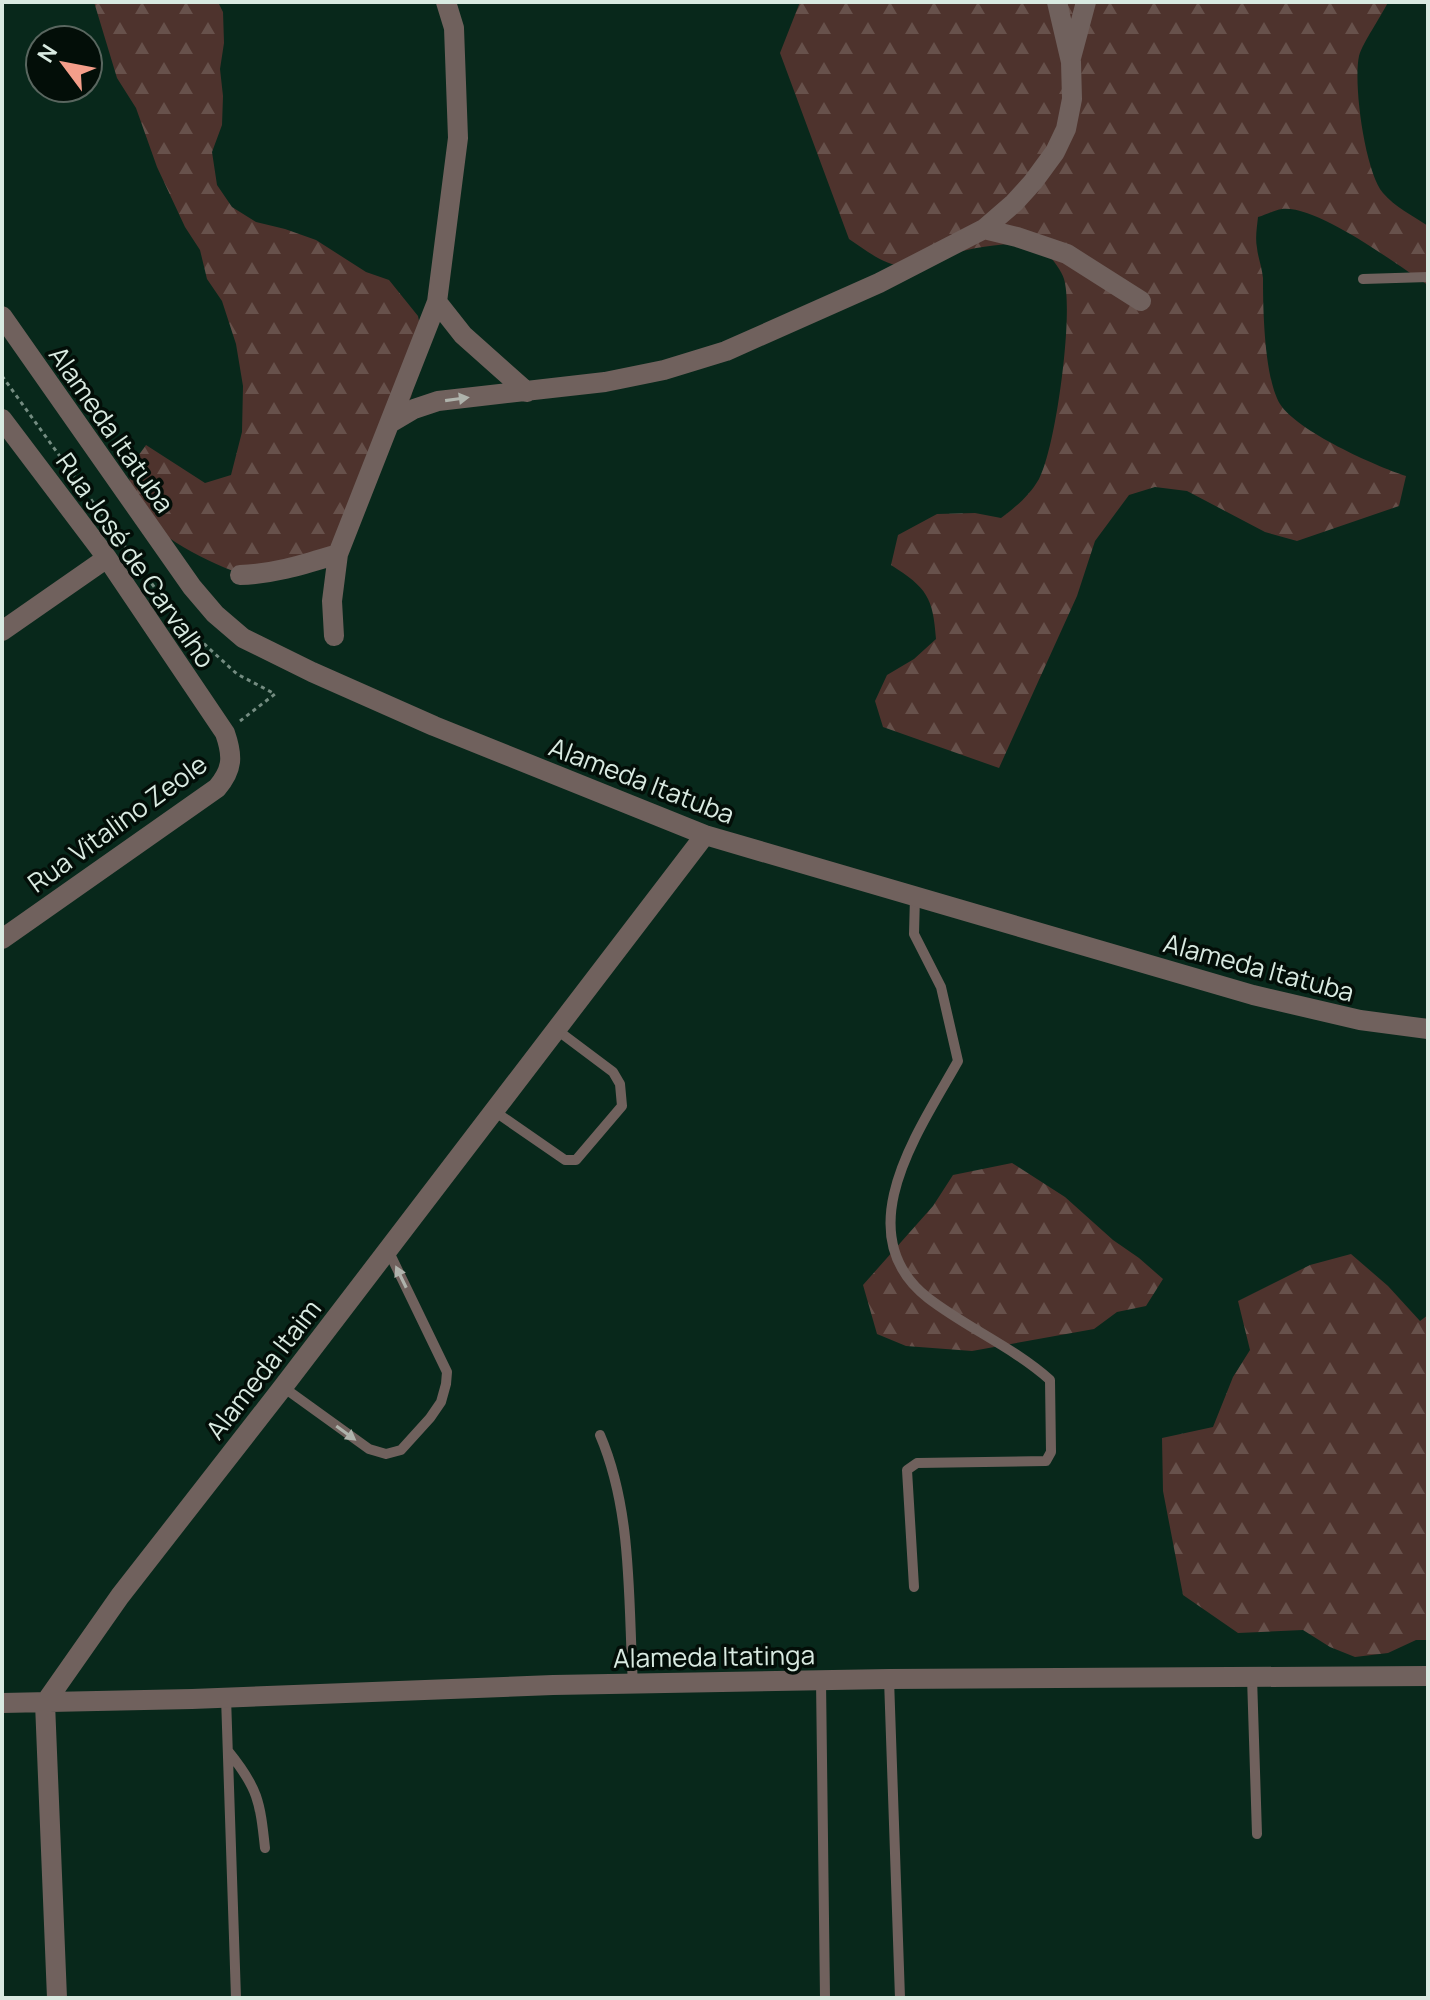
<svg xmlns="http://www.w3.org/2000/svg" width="1430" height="2000" font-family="Manrope,sans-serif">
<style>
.forest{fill:url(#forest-firs)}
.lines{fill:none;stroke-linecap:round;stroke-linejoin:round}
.path{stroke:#748c81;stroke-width:3;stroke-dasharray:4 4;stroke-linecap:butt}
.lane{stroke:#70615d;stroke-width:10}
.street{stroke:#70615d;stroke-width:20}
.oneway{fill:#afb3ac}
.labels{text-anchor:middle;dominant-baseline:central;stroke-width:7;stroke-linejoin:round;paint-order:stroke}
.street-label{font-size:26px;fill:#d9eae1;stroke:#030e08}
</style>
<defs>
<pattern id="forest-firs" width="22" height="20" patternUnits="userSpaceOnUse" patternTransform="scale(2)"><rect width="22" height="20" fill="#4e332d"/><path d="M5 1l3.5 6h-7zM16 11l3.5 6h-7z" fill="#67514b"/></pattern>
</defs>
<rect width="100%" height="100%" fill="#08281b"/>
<!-- forest -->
<path class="forest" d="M94,2H218L223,12L224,43L220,69L223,96L222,125L212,152L217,185L232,207L256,222L285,229L316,240L366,272L389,280L418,316L424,345L411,397L345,530L325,553L252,578C209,563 123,527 130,472C131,463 141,453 146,445L205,483L231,475L242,432L243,386L236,344L222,301L207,279L200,250L185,227L157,167L136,108L117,78Z
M800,2H1388C1381,17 1363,42 1359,56C1353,84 1365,172 1383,193C1395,207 1413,216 1428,226V285C1397,265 1318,205 1282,209C1274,210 1266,215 1258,217C1257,227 1255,238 1257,248C1258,258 1262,267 1263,278C1263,309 1264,377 1280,404C1297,431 1375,466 1406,476L1399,506L1297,541L1265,532L1187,491L1155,487L1129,495L1095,541L1077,596L999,768L883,727L875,701L887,675L914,659L936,639C933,597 927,588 891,565L898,535L937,514L975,513L1001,518C1017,506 1029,496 1039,479C1056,448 1074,312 1064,279C1062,272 1053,259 1047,254C1023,233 962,251 934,258C925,260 913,266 904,266C885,266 864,249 849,239L780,53Z
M1012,1163L1065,1197L1113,1240L1139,1258L1163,1279L1146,1306L1117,1312L1094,1329L972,1351L906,1346L877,1334L863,1285L933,1206L953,1175Z
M1351,1254L1388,1286L1420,1321L1428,1315V1640H1416L1388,1653L1355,1657L1330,1647L1303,1630L1238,1633L1183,1595L1163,1491L1162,1438L1213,1427L1233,1377L1250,1350L1238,1301L1310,1265Z"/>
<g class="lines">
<!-- path -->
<path class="path" d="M2,376L178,620L237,674L275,694L240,721"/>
<!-- lane -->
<path class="lane" d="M1363,279L1428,277
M494,1111L565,1160H576L622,1106L620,1084L613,1072L557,1030
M283,1387L369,1449L386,1454L401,1450L430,1418L441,1402L446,1384L447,1372L388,1250
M600,1435C633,1512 628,1601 633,1684
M914,1587L907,1470L917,1463L1046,1461L1051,1452L1050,1380C1013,1347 967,1328 928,1298C845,1233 920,1129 958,1061L941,987L914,934L915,896
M1252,1677L1257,1834
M889,1679L900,1998
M821,1680L825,1998
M226,1697L236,1998
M228,1751C258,1788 260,1801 265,1848"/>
<!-- street -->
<path class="street" d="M1071,58L1086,2
M984,229L1017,237L1067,254L1141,301
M437,302L463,335L527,392
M2,316L192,587L215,614L243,638L312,672L434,726L705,835L1253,995L1360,1020L1428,1029
M2,419L107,558L225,733C233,756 233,769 217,788L2,939
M392,422L414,409L438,401L605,382L664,370L726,351L879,283L984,229L1014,203L1033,182L1055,152L1066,129L1072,99L1071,62L1057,2
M240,575C275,574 305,564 338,554L437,302L458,138L454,28L446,2
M2,631L107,558
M334,636L332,601L338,554
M2,1703L192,1699L553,1685L889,1679L1428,1676
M57,1998L45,1703L120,1596L283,1387L705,835"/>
</g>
<!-- one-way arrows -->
<defs><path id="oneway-solid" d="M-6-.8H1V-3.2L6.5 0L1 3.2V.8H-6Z" transform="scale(2)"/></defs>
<g class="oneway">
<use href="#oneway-solid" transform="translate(457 399) rotate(-8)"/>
<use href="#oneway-solid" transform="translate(401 1277) rotate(-116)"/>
<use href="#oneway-solid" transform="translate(346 1433) rotate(36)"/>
</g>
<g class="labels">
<!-- street labels -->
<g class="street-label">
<text transform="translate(112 429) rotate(55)">Alameda Itatuba</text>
<text transform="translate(136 560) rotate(55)">Rua José de Carvalho</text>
<text transform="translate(642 780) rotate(21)">Alameda Itatuba</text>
<text transform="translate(117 823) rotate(-36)">Rua Vitalino Zeole</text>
<text transform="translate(1259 967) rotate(15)">Alameda Itatuba</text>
<text transform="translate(263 1369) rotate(-52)">Alameda Itaim</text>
<text transform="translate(714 1656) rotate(-1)">Alameda Itatinga</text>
</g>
</g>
<!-- border -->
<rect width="1430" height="2000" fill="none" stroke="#d9eae1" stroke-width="8"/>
<!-- north arrow -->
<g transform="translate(64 64) rotate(302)"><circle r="38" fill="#030e08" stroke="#59665f" stroke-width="2"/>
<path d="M0-6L14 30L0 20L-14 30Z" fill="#f49e8a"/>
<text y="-12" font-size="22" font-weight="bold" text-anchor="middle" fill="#d9eae1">N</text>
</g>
</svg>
